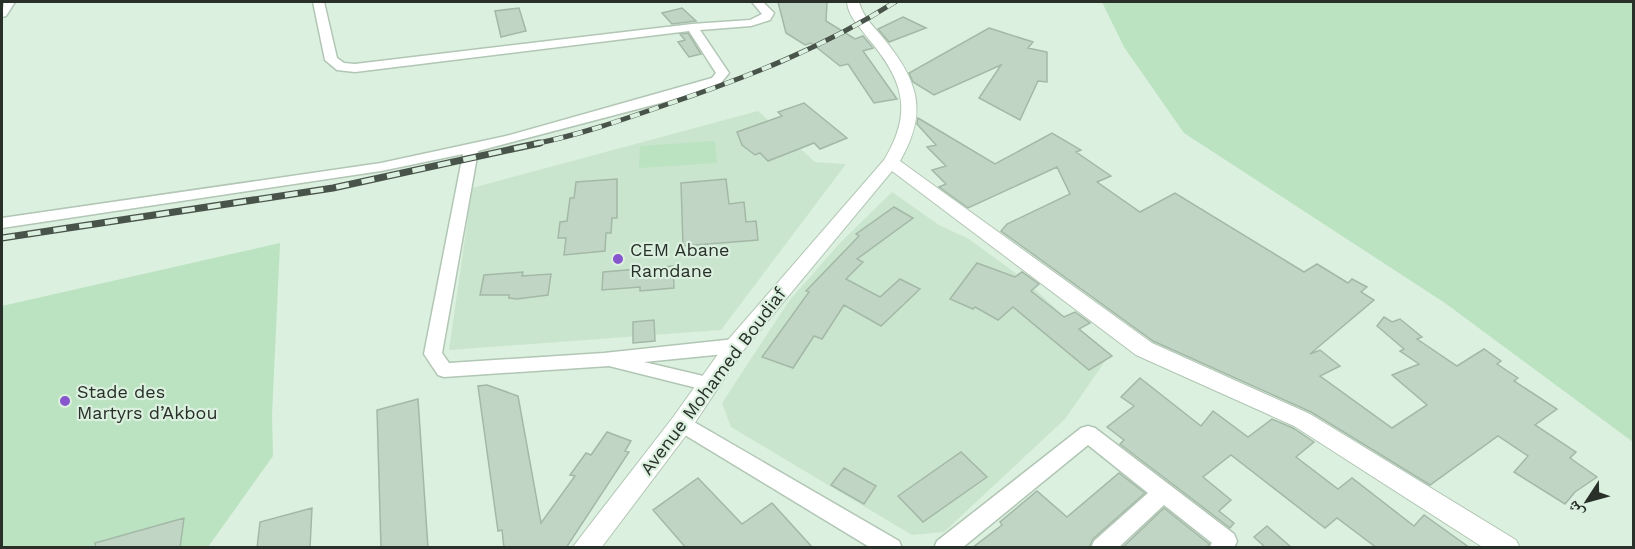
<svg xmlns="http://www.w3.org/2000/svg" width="1635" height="549" font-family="'Work Sans','Noto Naskh Arabic',sans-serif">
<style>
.built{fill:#cae5ce}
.green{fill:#bbe2c1}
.building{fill:#c1d5c4;stroke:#a4b8a7;stroke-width:1.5}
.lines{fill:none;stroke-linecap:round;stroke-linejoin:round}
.minor-casing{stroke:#b1c6b4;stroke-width:3}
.tertiary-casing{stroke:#b1c6b4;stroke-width:2}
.minor{fill:#fff;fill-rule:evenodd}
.tertiary{fill:#fff;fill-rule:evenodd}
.rail-far1-casing{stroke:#48534a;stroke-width:5}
.rail-casing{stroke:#48534a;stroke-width:7}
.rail-far1{stroke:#dbf0de;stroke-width:4;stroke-dasharray:10;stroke-linecap:butt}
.rail{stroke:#dbf0de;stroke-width:4.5;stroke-dasharray:13;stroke-linecap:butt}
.poi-dot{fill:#8755cd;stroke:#dbf0de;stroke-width:2}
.labels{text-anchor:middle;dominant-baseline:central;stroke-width:4.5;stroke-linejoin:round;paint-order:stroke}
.poi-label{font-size:18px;fill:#283029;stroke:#dbf0de;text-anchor:start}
.street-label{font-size:18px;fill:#283029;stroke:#dbf0de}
</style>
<rect width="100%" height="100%" fill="#dbf0de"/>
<!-- built -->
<path class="built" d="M758,111L815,162L846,164L721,330L449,350L472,188Z
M892,192L939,225L969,239L1026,281L1108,357L1065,419L944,532L912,535L731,427L722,403L789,301L839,244Z"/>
<!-- green -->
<path class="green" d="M1102,2H1633V442L1445,303L1184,133L1124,47Z
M715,141L717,163L639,168L640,146Z
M280,243L272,415L273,456L208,547H2V306Z"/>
<!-- building -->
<path class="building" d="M778,2H827L826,21L855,39L863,36L873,48L863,51L897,99L874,103L848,64L840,66L811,43L805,45L786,33Z
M519,8L526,31L501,37L495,11Z
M682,8L696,21L672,24L662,13Z
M903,17L926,28L889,42L878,29Z
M989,28L1033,42L1028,48L1047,52V82L1038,81L1020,120L979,98L1001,65L934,95L913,82L909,73Z
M688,33L701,54L689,57L678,42L685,40L680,34Z
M804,103L847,138L820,149L814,143L768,161L760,153L755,155L742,145L737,132L782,116L778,112Z
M918,118L995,164L1052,133L1081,150L1076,152L1111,176L1097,182L1140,212L1175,193L1304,272L1317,264L1348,283L1352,279L1367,287L1361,292L1374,300L1310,354L1320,350L1340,366L1320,376L1392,428L1427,405L1392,375L1419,364L1400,351L1404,349L1377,326L1384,317L1392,322L1400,319L1422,337L1417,339L1457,366L1484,349L1501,361L1497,364L1518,378L1514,381L1557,409L1535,425L1576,452L1570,458L1597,477L1575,492L1565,504L1514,472L1528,456L1498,436L1430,485L1311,412L1153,341L1001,231L1007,224L1070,194L1057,167L968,208L939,187L946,184L932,170L946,166L927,147L936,145L917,124Z
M617,179V218H612L611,233H606L605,251L564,255L566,238H558L560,222L567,221L570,198H574L576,182Z
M726,179L729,204L744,202L746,222L756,221L758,240L683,246L681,183Z
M894,207L913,218L857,259L863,262L846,279L880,297L900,279L920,289L881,326L844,305L822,339L814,336L793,368L762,357L809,292L806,291L859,236L856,234Z
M977,263L1015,277L1022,272L1039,284L1031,291L1064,317L1075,312L1090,323L1079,329L1112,356L1089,370L1013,307L998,320L975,307L973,309L950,299Z
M673,266L674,288L640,291V287L602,290L603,272Z
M523,272L522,276L551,274L548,295L517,299L509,298V295H480L484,275Z
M654,320L655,341L633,343V322Z
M1140,378L1201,426L1213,411L1248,437L1272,419L1293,428L1314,442L1296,457L1338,489L1352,478L1414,526L1424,515L1470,548H1377L1337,518L1325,528L1231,455L1203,477L1231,500L1219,511L1234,523L1230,528L1120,444L1124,440L1107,427L1134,406L1121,397Z
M487,385L518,396L541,523L575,476L570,475L586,453L591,455L607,432L631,441L625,451L629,452L566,548H504L502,530L498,531L478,386Z
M418,399L428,548H381L377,410Z
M961,452L987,477L923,522L898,496Z
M844,468L876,486L864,504L831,485Z
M1119,473L1145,493L1093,539L1089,548H972L1002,525L1000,522L1037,491L1067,517Z
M698,478L742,524L772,503L813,548H686L653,510Z
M312,508L310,548H257L260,522Z
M1164,508L1209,544L1207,548H1122Z
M184,518L180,548H96L95,543Z
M1267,526L1292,548H1266L1254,537Z"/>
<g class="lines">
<defs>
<path id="minor" d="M4,2H15L6,16L2,17Z
M313,2H324L337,58L344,63L355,64L692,24L750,20L762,14L752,2H763L774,13L770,20L751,26L700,30L729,73L720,84L668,101L478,151L442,353L449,363L604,353L735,339L741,341L744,346L741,351L735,353L644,362L716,379L718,384L716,389L709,391L609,366L444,377L438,375L424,354L463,154L381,171L2,228V218L381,163L506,136L712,78L716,73L689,31L355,72L337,70L325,60Z
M682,415L899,541L902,548H871L675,429L672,423L675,417Z
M1088,426L1095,428L1234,534L1237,541L1234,548H1209L1212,543L1164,505L1118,548H1091L1094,541L1148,493L1088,445L962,548H934L937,541L1081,428Z"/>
<path id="tertiary" d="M847,2H859C863,17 874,27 884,39C919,82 928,112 900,161L1152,343L1310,414L1516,540L1520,548H1484L1294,426L1136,355L892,171L742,352L690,430L601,548H572L674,416L728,340L884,160C914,111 903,79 867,37C859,26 848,16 847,2Z"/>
</defs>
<!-- minor casing -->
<use href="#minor" class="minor-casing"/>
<!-- tertiary casing -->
<use href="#tertiary" class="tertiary-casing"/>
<!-- minor -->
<use href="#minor" class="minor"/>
<!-- tertiary -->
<use href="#tertiary" class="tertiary"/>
<defs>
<path id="rail-far1" d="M534,144C579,135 622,120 665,105C745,78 823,48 895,2"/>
<path id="rail" d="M2,238L333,188L540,143"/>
</defs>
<!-- rail-far1 casing -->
<use href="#rail-far1" class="rail-far1-casing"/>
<!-- rail casing -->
<use href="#rail" class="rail-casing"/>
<!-- rail-far1 -->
<use href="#rail-far1" class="rail-far1"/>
<!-- rail -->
<use href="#rail" class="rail"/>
</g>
<!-- markers -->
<g class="poi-dot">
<circle cx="618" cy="259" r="6"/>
<circle cx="65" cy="401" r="6"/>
</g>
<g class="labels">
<!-- poi labels -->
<g class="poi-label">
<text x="630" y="249">CEM Abane<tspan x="630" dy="21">Ramdane</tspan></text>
<text x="77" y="391">Stade des<tspan x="77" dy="21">Martyrs d’Akbou</tspan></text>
</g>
<!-- street labels -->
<g class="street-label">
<text transform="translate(713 381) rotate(-53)">Avenue Mohamed Boudiaf</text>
</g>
</g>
<!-- border -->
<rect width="1635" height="549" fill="none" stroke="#283029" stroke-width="6"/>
<!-- north arrow -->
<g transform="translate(1587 501) rotate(234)" stroke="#dbf0de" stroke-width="4.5" paint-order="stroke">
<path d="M0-4.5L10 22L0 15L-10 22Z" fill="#283029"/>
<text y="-9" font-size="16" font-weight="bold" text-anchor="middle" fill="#283029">ش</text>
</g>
</svg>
